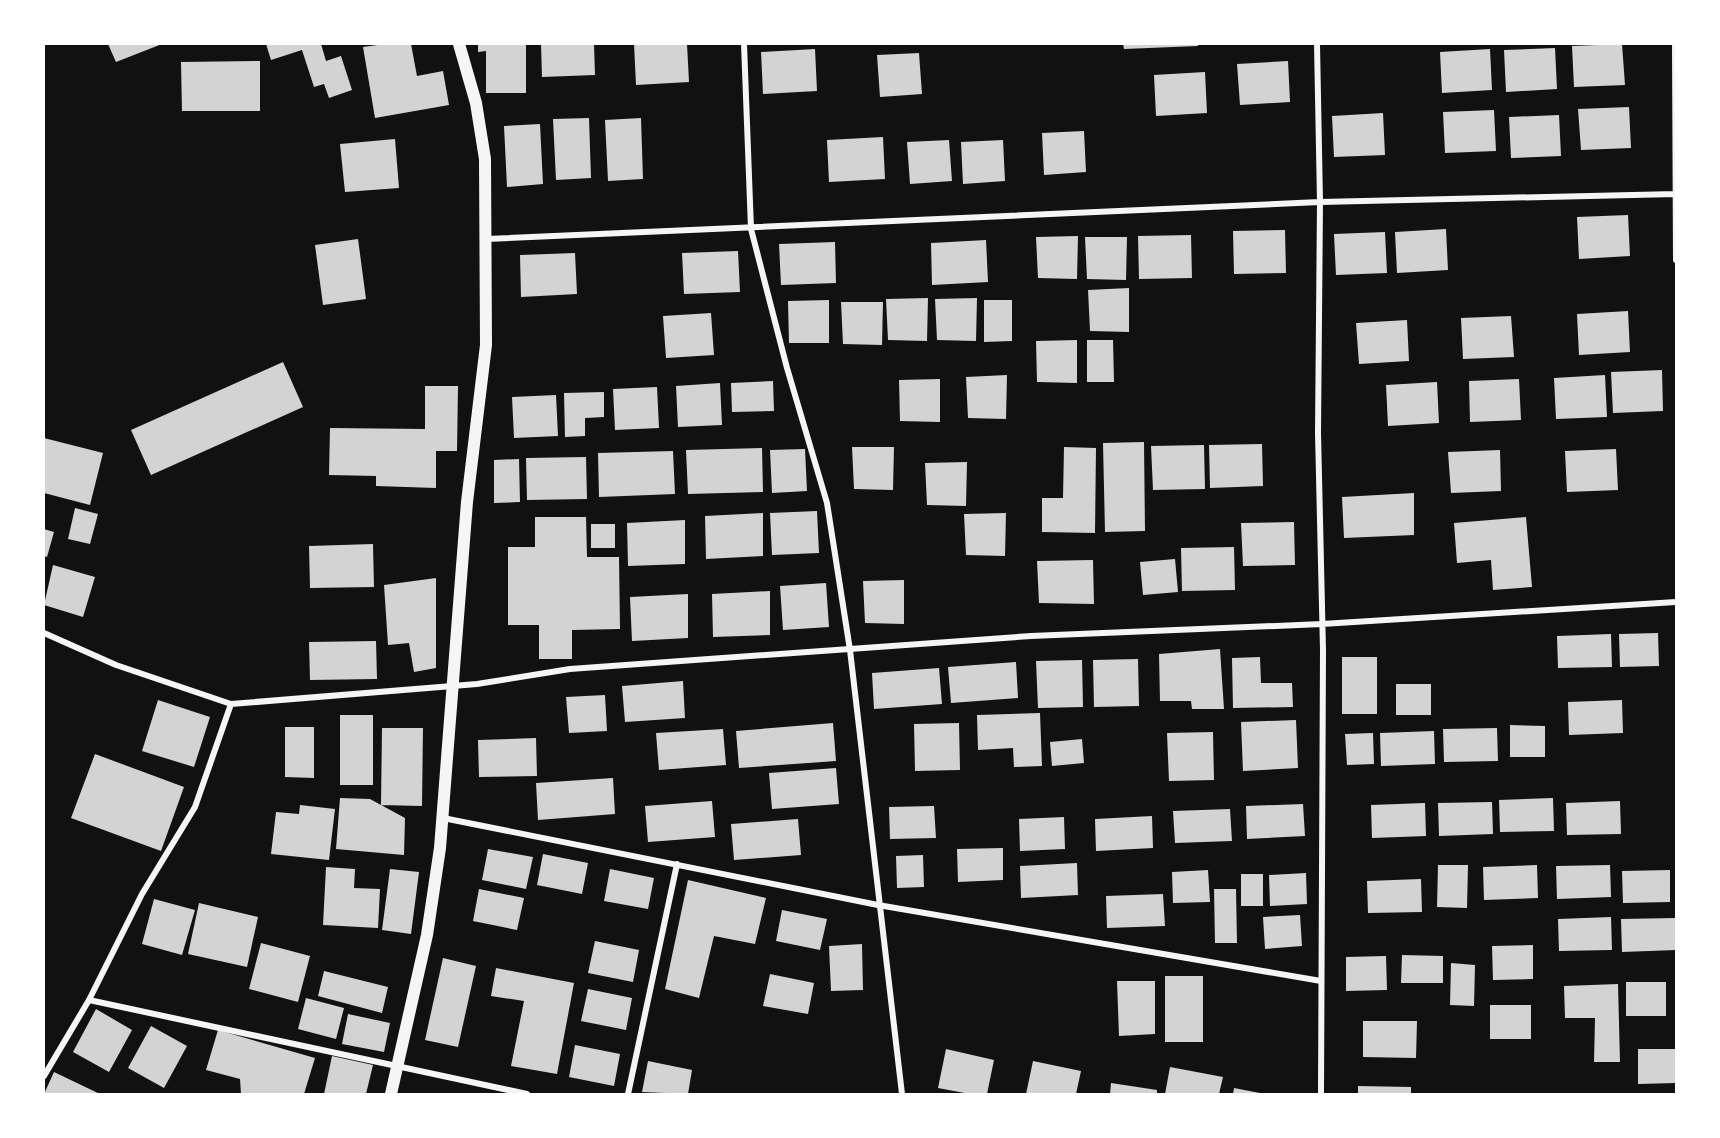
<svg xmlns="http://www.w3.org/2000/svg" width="1720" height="1138" font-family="'DM Sans',sans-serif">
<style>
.building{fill:#d3d3d3}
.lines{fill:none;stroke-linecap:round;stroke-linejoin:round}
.minor{stroke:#f5f5f5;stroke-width:6}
.secondary{stroke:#f5f5f5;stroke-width:12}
</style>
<rect width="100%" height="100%" fill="#111"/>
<!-- building -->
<path class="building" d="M108,44H162L116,62Z
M266,44H321L326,61L341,56L352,90L329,98L324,84L314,87L302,50L271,60Z
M385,44H411L417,76L443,71L449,105L375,118L363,47Z
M478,44H526V93H486V51L478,52Z
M541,44H594L595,75L542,77Z
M634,44H687L689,82L636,85Z
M1123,44H1198V46L1124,49Z
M1622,44L1625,85L1574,87L1572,46Z
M1555,48L1557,89L1506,92L1504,50Z
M815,49L817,91L763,94L761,52Z
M1490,49L1492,90L1442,93L1440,52Z
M919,53L922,94L880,97L877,55Z
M260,61V111H182L181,62Z
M1288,61L1290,102L1240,105L1237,64Z
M1205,72L1207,113L1156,116L1154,75Z
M1629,107L1631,148L1581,150L1578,109Z
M1494,110L1496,151L1445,153L1443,112Z
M1383,113L1385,155L1334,157L1332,116Z
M1559,115L1561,156L1511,158L1509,117Z
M589,118L591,178L556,180L553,119Z
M641,118L643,179L608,181L605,120Z
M540,124L543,184L507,187L504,126Z
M1084,131L1086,172L1044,175L1042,133Z
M883,137L885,179L829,182L827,140Z
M395,139L399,188L345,192L340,144Z
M949,140L952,181L910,184L907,142Z
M1003,140L1005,181L963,184L961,142Z
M1628,215L1630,256L1579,259L1577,217Z
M1446,229L1448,270L1397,273L1395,232Z
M1285,230L1286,273L1234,274L1233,231Z
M1385,232L1387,273L1336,275L1334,234Z
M1191,235L1192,278L1139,279L1138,236Z
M1078,236L1077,279L1038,278L1036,237Z
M1085,237H1127L1126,280L1087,279Z
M358,239L366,299L323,305L315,245Z
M986,240L988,282L932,285L931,243Z
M835,242L836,283L781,285L779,244Z
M738,251L740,292L684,294L682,253Z
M575,253L577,294L521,297L520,255Z
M1129,288V332L1090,331L1088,290Z
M928,298L927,341L888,340L886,299Z
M977,298L976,341L937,340L935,299Z
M829,300V343H789L788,301Z
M984,300H1012V341L984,342Z
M841,302H883L882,345L843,344Z
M1628,311L1630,352L1579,355L1577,314Z
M711,313L714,355L666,358L663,316Z
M1511,316L1514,357L1463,359L1461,318Z
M1407,320L1409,361L1359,364L1356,323Z
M1077,340V383L1037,382L1036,341Z
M1087,340H1113L1114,382H1087Z
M283,362L303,407L151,475L131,430Z
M1662,370L1663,411L1613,413L1611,372Z
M1007,375L1006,419L968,418L966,377Z
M1605,375L1607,417L1556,419L1554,378Z
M940,379V422L900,421L899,380Z
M1519,379L1521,420L1470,422L1469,381Z
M773,381L774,411L732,412L731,383Z
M1437,382L1439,423L1388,426L1386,385Z
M720,383L722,425L678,427L676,386Z
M425,386H458L457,451H436V488L376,486V476L329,475L330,428L425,429Z
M657,387L659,428L615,430L613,389Z
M604,392V417L585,418V436L565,437L564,393Z
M556,395L558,436L514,438L512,397Z
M44,438L103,453L90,505L44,493Z
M1144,442L1145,531L1105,532L1103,443Z
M1262,444L1263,486L1210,488L1209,445Z
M1204,445L1205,489L1153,490L1151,446Z
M852,447H894L893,490L854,489Z
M1064,447L1096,448L1095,533L1042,532V498H1063Z
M762,448L763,492L688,494L686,450Z
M805,449L807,491L772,493L770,450Z
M1616,449L1618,490L1567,492L1565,451Z
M1500,450L1501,491L1451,493L1448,452Z
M673,451L675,494L599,497L598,453Z
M586,457L587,499L527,500L526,458Z
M519,459L520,502L494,503V460Z
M967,462L966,506L927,505L925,463Z
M1414,493V535L1344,538L1342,497Z
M75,508L98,514L90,544L68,539Z
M817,511L819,553L772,555L770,513Z
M763,513V556L706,559L705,516Z
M1006,513L1005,556L966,555L964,514Z
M535,517H586L587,557H619L620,629L572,630V659H539V625H508V547H535Z
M1526,517L1532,587L1493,590L1491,560L1457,563L1454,523Z
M685,520V564L628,566L627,523Z
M1294,522L1295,565L1243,566L1241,523Z
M591,524H615V548H591Z
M44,529L54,532L47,557L44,556Z
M373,544L374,587L310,588L309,546Z
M1234,547L1235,590L1182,591L1181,548Z
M1175,559L1178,592L1143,595L1140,562Z
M1093,560L1094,604L1039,603L1037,561Z
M53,565L95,577L83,617L44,605Z
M436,578V668L414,672L409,643L388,645L384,585Z
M904,580V624L865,623L863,581Z
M826,583L829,627L783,630L780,586Z
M770,591V635L713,637L712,594Z
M688,594V638L632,641L630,597Z
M1658,633L1659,666L1620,667L1619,634Z
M1611,634L1612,667L1558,668L1557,636Z
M376,641L377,679L310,680L309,642Z
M1220,649L1224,709H1192L1191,701H1160L1159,654Z
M1260,657L1261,683H1292L1293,707L1233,708L1232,658Z
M1342,657H1377V714H1342Z
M1138,659L1139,706L1094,707L1093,660Z
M1082,660L1083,707L1038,708L1036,661Z
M1016,662L1018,698L951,703L948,667Z
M939,668L942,704L874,709L872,673Z
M683,681L685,718L625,722L622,686Z
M1396,684H1431V715H1396Z
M605,695L607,731L569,733L566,697Z
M158,700L210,717L194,767L142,751Z
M1622,700L1623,733L1569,735L1568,702Z
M1040,713L1042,766L1014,767L1013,748L978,750L977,715Z
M340,715H373V785H340Z
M1296,720L1298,768L1243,771L1241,722Z
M833,723L836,761L739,768L736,731Z
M959,723L960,770L915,771L914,724Z
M1510,725L1545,726V757H1510Z
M285,727H314V778L285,777Z
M382,728H423L422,806L381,805Z
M1497,728L1498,761L1444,762L1443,729Z
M723,729L726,765L659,770L656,733Z
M1434,731L1435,764L1381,766L1380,733Z
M1213,732L1214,780L1169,781L1167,733Z
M1373,733L1374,764L1347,765L1345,734Z
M536,738L537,776L479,777L478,740Z
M1082,739L1084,763L1052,766L1050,742Z
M95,754L184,787L161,851L71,818Z
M836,768L839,804L772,809L769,773Z
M613,778L615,814L538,820L536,783Z
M340,798L370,799L405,818L404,855L336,849Z
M1553,798L1554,831L1500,832L1499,800Z
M712,801L715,837L648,842L645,806Z
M1620,801L1621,834L1567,835L1566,803Z
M1492,802L1493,834L1439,836L1438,803Z
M1425,803L1426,836L1372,838L1371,805Z
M1303,804L1305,836L1247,839L1246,806Z
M300,805L335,809L329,860L271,854L276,812L299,814Z
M934,806L936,838L890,839L889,807Z
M1230,809L1232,841L1175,843L1173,811Z
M1152,816L1153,848L1096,851L1095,819Z
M1064,817L1065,849L1020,851L1019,819Z
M798,819L801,855L734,860L731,824Z
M1003,848V880L958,882L957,849Z
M488,849L533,857L526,889L482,880Z
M543,854L588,863L582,894L537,885Z
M923,855L924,887L897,888L896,856Z
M1077,863L1078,895L1021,898L1020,866Z
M1438,865H1468L1467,908L1437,907Z
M1537,865L1538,898L1484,900L1483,867Z
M1610,865L1611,897L1557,899L1556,866Z
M326,867L355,869L354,888L380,889L378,928L323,925Z
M390,869L419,872L411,934L382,930Z
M610,869L654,878L648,909L604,901Z
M1208,870L1210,902L1173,903L1172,872Z
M1670,870V902L1623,903L1622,871Z
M1306,873L1307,904L1270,906L1269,875Z
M1241,874H1263V906H1241Z
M1421,879L1422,912L1368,913L1367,881Z
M688,880L766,898L755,944L714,936L699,998L665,989Z
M479,889L524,898L517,930L473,921Z
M1214,889H1236L1237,943H1215Z
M1163,894L1165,926L1107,928L1106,896Z
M154,899L195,910L182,955L142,944Z
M199,903L258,917L247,967L188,954Z
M782,910L827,919L820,950L776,941Z
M1300,915L1302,946L1265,949L1263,917Z
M1611,917L1612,950L1559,951L1558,919Z
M1675,918L1676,950L1622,952L1621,919Z
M595,941L639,950L633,982L588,973Z
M261,943L310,956L298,1002L249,989Z
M862,944L863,990L831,991L829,946Z
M1533,945V979L1493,980L1492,946Z
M1402,955L1443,956V983H1401Z
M1386,956L1387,990L1346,991V957Z
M443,958L476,966L458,1047L425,1040Z
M1451,963L1475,965L1474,1006L1450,1005Z
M496,968L574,983L557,1074L511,1066L524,1001L491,996Z
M324,971L388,987L382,1013L318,996Z
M770,974L814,983L808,1014L763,1006Z
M1165,976H1203V1042H1165Z
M1117,981H1155V1034L1119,1036Z
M1626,982H1666V1016H1626Z
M1618,984L1620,1062H1594L1595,1018H1565L1564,986Z
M588,989L632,998L626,1030L581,1021Z
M306,998L344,1008L336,1039L298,1029Z
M1490,1005H1531V1039H1490Z
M96,1009L132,1030L109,1072L73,1052Z
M348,1014L390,1023L384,1052L342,1044Z
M1363,1021H1417L1416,1058L1363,1057Z
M151,1026L187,1046L164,1088L128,1068Z
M218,1030L315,1058L304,1094H241L240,1079L206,1070Z
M575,1045L620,1054L614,1086L569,1077Z
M946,1049L994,1060L987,1094H970L938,1088Z
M1638,1049H1676V1083L1638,1084Z
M332,1056L373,1065L366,1094H324Z
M648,1061L692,1070L688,1094L642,1092Z
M1033,1061L1081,1071L1076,1094H1026Z
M1170,1067L1223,1077L1219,1094H1165Z
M54,1072L100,1094H44Z
M1111,1083L1157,1090V1094H1110Z
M1358,1086L1411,1087V1094H1358Z
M1234,1088L1260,1093V1094H1233Z"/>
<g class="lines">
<!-- minor -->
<path class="minor" d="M744,44L751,229L787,368L827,503L850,650L902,1094
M1317,44L1320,202L1318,433L1323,650L1321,1094
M1675,44L1676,260
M487,239L1320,202L1676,194
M44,633L116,665L231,704L477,684L570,669L1031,636L1322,624L1676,602
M443,818L878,905L1321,981
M89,1000L527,1094
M44,1076L89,1000L142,894L195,807L231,704
M628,1094L677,864"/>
<!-- secondary -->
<path class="secondary" d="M391,1094L427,935L440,848L467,502L486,345L485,159L476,103L459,44"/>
</g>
<!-- border -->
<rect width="1720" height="1138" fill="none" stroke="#ffffff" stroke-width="90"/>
</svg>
